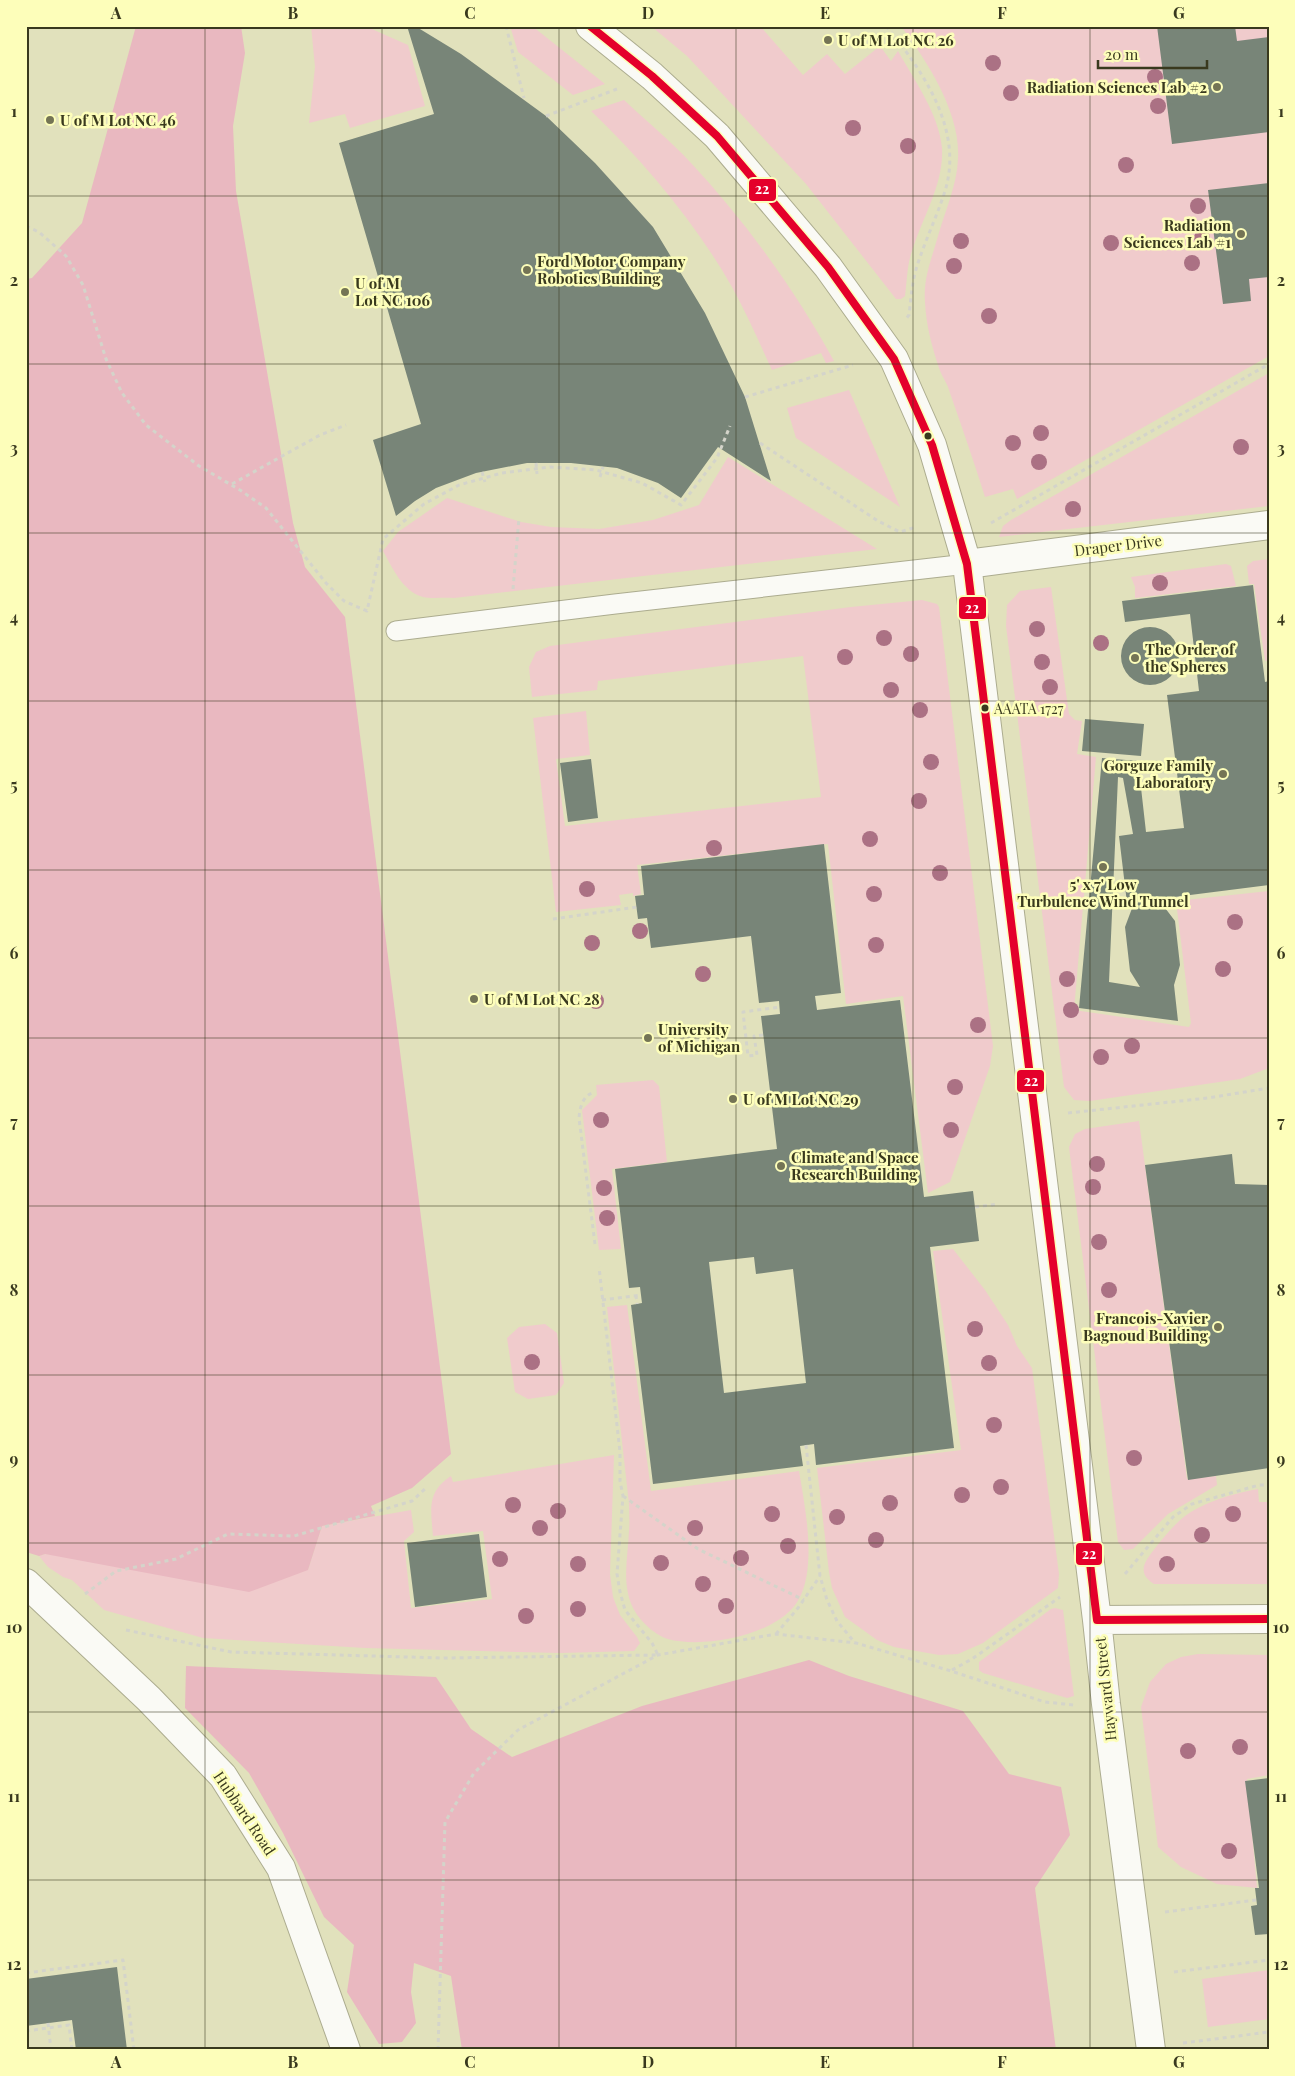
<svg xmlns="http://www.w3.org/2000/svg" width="1295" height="2076" font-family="'Playfair Display',serif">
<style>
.green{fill:#f0cbcc}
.forest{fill:#e9b8c0}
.building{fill:#788578;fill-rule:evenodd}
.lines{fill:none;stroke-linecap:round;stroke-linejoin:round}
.lane-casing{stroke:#acac8f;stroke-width:21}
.street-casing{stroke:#acac8f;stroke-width:30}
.secondary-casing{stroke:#acac8f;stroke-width:30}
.path{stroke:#d4d4ca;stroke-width:3;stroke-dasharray:4 4;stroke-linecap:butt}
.lane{stroke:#fafaf5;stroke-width:19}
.street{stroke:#fafaf5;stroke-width:28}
.secondary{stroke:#fafaf5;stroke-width:28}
.bus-1-casing{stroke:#fdfeba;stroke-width:11}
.bus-1{stroke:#e4002b;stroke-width:8}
.tree{fill:#ab7184}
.grid{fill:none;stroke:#39391e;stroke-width:1;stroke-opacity:0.55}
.poi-dot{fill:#747455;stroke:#fdfeba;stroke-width:2}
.bus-dot{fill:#39391e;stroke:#fdfeba;stroke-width:2}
.labels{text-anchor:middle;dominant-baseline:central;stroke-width:5;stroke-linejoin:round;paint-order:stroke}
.bus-label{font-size:14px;fill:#39391e;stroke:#fdfeba;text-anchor:start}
.poi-label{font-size:15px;font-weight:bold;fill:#39391e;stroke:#fdfeba;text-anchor:start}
.street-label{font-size:15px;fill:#39391e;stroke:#fdfeba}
.line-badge{stroke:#fdfeba;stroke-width:2}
.badge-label{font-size:14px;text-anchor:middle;font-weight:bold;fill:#fff}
.neatline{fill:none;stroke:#39391e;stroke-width:2}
.grid-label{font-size:16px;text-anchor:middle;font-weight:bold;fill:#39391e}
</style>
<rect width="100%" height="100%" fill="#e1e1bc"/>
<!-- green -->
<path class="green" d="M311,26H365L408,45L425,106L350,128L345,114L309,123L315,67Z
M510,26H532L605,84L573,95L518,52Z
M651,26H760L803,75L827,54L845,74L880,46L891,61L898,51C914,80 939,114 942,148C944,184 922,218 912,251C907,265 907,281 905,296L901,299H896L806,184L687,56Z
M901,26H1269V356L1017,499L1013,489L985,497C974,462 962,427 950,393C948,384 942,377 939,368C932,347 926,325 925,302C923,278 932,258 938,236C945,211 957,185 958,159C961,113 927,61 901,26Z
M624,100C646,121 670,140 691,163C746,222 795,290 834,361L826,363L821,353L772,370C759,342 747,314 732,287C695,222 645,163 591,111Z
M1269,373V506L999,537L1003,526L1011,520Z
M849,390L900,507L796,438L787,408Z
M728,457L877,549L454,598C444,597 432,599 423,597C403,592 392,567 383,551L398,532L447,498L521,522L551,527L599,529L653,520L699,505Z
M1269,559V660L1265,661L1254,584H1249L1247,566L1253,561Z
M1226,564L1231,566L1236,586L1135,598V587L1131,577Z
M1051,587L1069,714L1075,720L1082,721L1077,754L1096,757L1074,1010L1189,1027L1191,1023L1176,901L1269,891V1068L1240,1079L1090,1101L1074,1100L1064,1087L1006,626L1007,605L1020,591Z
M922,600L937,604L939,607L993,1046L990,1066L950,1182L928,1193L903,996L846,1004L828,844L637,865L641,894L633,896V893L619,895L621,905L556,912L533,718L586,711L590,755L556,759L565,826L821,797L803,656L598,681L597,690L532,697L529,667L536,652L550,646L851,607Z
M653,1080L659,1086L667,1162L612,1169L621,1249L599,1250L582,1110L597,1095L596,1085Z
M1139,1121L1187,1479L1216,1476L1217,1485L1168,1514L1133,1549L1124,1550L1118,1542L1069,1147L1075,1134L1085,1129Z
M953,1249L985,1290L1008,1325L1017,1346L1032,1368L1059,1574L1058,1588L983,1643L958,1654L939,1655L894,1647L877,1640L845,1617L832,1588L829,1572L817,1468L961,1450L933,1251Z
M627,1305L651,1491L799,1471C805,1507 817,1565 799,1599C780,1635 704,1649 668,1639C657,1636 642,1623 636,1613C620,1588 628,1558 629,1531C630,1522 629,1513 629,1504L607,1307Z
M545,1324L557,1333L564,1383L556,1395L528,1399L515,1392L507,1338L519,1327Z
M614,1455L610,1574L613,1597L620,1615L637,1637L640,1643L634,1651L560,1653L365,1648L203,1638L104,1610L72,1580L63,1577L48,1567L39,1556L45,1554L308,1570L322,1526L411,1510L414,1532L404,1541L411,1608L492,1599L483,1531L433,1536C431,1511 426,1492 451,1476L453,1482Z
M1258,1489L1259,1502H1269V1584H1154C1135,1572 1146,1560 1156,1547C1169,1531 1180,1517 1198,1508C1217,1498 1237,1493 1258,1489Z
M1055,1608L1063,1610L1074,1696L1067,1698L983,1673L979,1670V1662L1051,1609Z
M1198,1654L1269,1655V1775L1247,1779L1257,1888L1217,1884L1181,1867L1158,1847L1141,1707L1150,1682L1166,1664L1181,1657Z
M1269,1970V2019L1208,2027L1202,1979Z"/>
<!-- forest -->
<path class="forest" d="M136,26H241L245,53L233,126L236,191L293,523L305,567L345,617L451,1454L412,1488L371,1506L375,1516L322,1526L308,1570L249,1592L45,1554L39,1556L26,1552V279L32,278L82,223Z
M809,1660L849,1676L963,1711L1009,1774L1061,1787L1070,1835L1035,1888L1056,2050H462L451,1976L414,1963L411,1992L416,2023L402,2042L379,2044L347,1992L354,1945L324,1917L283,1833L249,1773L185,1708L186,1666L436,1677L471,1729L512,1757L642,1706Z"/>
<!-- building -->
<path class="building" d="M407,26H415L461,54L546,116L595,163L653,227L705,313L745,397L771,481L718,447L681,498L658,483L617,468L571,463H527L476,473L436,488L415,501L396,516L373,440L421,424L339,143L434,114Z
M1157,26H1235L1237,41L1269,37V132L1172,144Z
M1269,183V277L1249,279L1251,301L1223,304L1208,190Z
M1253,585L1265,682L1269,681V885L1127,903L1119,836L1133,834L1123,778L1118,777L1109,982L1140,987L1130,971L1125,927L1134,903L1159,900L1175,921L1180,965L1174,985L1178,1021L1079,1008L1102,758L1138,761L1146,832L1184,828L1167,695L1199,691L1190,614L1125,622L1122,601Z
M1121 656a29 29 0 1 1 58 0a29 29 0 1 1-58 0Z
M1085,719L1144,724L1141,756L1082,751Z
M591,759L598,818L568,822L560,763Z
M824,844L841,993L815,996L817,1010L900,1000L924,1197L973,1191L979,1241L930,1247L954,1448L816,1465L814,1444L800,1446L803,1466L653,1484L631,1305L642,1303L640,1287L629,1288L615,1169L777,1149L761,1016L780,1014L779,1001L759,1003L751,936L651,948L647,918L638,919L635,896L644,895L641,866ZM754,1257L756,1274L793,1269L806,1383L724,1393L709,1262Z
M1232,1154L1235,1184L1269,1185V1468L1188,1480L1145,1165Z
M479,1534L487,1597L415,1607L407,1543Z
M1269,1778V1934L1255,1935L1251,1906L1257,1905L1255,1888H1259L1245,1781Z
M117,1967L127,2050H76L72,2020L26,2026V1979Z"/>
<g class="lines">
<defs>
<path id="lane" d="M396,631L615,604L967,564"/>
<path id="street" d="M967,564L1269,525"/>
<path id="secondary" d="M590,26L652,76L717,136L828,267L894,359L932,445L967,564L1097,1620L1106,1704L1151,2050
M26,1583L149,1699L223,1776L281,1868L346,2050
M1097,1620L1269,1619"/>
</defs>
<!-- lane casing -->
<use href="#lane" class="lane-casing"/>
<!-- street casing -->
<use href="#street" class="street-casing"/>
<!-- secondary casing -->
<use href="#secondary" class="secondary-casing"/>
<!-- path -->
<path class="path" d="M506,26L524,98
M886,26C923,71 964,130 945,191C937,216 925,241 917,266C912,282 911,298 909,315L906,319
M546,116L617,89
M26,226L39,232L66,256L83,285L106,359L122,393L146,425L199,466L240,490L266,508L326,583L344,601L367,611L383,539L424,504L459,485L502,473L550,467L596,470L642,483L681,505L717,458L730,426
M745,397L853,365
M760,443L878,521L900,532L916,527
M536,463L537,474
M482,472L485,482
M600,477L603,467
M232,484L320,435L346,425
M991,523L1269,364
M513,589L519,518
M553,919L637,907
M763,1035L754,1036L757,1055L748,1056L743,1012L780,1007
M1068,1113L1208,1098L1269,1088
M975,1207L998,1204
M595,1244L579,1118C580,1106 583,1095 595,1092
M636,1295L637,1304
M602,1300L641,1295
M806,1445L820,1576L827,1600L837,1621L855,1643
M623,1496L698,1549L804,1600
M1125,1574L1173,1517L1192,1504L1259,1485H1269
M85,1594L116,1571L176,1559L228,1534L294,1536L412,1501L427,1487
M126,1630L231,1652L443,1658L658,1655L652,1643L625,1610L620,1592L617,1574L623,1496L620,1481V1452L599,1267
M776,1634L798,1608L820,1576
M952,1670L972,1659L1060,1597
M1165,1912L1256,1900
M1174,1972L1269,1960
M26,1973L123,1960L134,2050
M48,2023L51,2050
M26,2031L69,2025L72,2050
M1183,2043L1269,2032
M438,2050L445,1822L474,1773L518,1730L658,1655L776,1634L856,1643L951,1671L1045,1702L1074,1705"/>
<!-- lane -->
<use href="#lane" class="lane"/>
<!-- street -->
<use href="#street" class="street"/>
<!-- secondary -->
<use href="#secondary" class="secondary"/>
<defs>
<path id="bus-1" d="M590,26L652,76L717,136L828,267L894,359L932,445L967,564L1097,1620L1269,1619"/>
</defs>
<!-- bus-1 casing -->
<use href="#bus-1" class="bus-1-casing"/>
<!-- bus-1 -->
<use href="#bus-1" class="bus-1"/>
</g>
<!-- trees -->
<g class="tree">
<circle cx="993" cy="63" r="8"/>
<circle cx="1155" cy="77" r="8"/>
<circle cx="1011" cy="93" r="8"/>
<circle cx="1158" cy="106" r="8"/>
<circle cx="853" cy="128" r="8"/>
<circle cx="908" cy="146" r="8"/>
<circle cx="1126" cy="165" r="8"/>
<circle cx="1198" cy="206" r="8"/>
<circle cx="1202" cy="238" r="8"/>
<circle cx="961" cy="241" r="8"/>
<circle cx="1111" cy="243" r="8"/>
<circle cx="1192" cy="263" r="8"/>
<circle cx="954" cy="266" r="8"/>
<circle cx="989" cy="316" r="8"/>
<circle cx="1041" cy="433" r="8"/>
<circle cx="1013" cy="443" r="8"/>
<circle cx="1241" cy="447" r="8"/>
<circle cx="1039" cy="462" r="8"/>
<circle cx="1073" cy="509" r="8"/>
<circle cx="1160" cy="583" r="8"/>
<circle cx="1037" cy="629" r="8"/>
<circle cx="884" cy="638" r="8"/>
<circle cx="1101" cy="643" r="8"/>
<circle cx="911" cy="654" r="8"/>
<circle cx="845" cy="657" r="8"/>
<circle cx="1042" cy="662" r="8"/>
<circle cx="1050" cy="687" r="8"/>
<circle cx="891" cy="690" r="8"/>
<circle cx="920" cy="710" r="8"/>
<circle cx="931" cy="762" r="8"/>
<circle cx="919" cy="801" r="8"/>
<circle cx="870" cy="839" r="8"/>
<circle cx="714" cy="848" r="8"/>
<circle cx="940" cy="873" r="8"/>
<circle cx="587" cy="889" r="8"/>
<circle cx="874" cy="894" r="8"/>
<circle cx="1235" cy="922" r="8"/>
<circle cx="640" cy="931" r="8"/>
<circle cx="592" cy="943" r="8"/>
<circle cx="876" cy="945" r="8"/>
<circle cx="1223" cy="969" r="8"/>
<circle cx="703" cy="974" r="8"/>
<circle cx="1067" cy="979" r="8"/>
<circle cx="596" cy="1001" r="8"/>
<circle cx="1071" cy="1010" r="8"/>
<circle cx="978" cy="1025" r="8"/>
<circle cx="1132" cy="1046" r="8"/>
<circle cx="1101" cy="1057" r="8"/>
<circle cx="955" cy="1087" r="8"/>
<circle cx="601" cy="1120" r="8"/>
<circle cx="951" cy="1130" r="8"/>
<circle cx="1097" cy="1164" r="8"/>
<circle cx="1093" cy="1187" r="8"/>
<circle cx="604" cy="1188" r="8"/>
<circle cx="607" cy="1218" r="8"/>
<circle cx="1099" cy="1242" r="8"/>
<circle cx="1109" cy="1290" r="8"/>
<circle cx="975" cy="1329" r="8"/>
<circle cx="532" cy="1362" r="8"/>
<circle cx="989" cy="1363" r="8"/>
<circle cx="994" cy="1425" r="8"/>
<circle cx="1134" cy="1458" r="8"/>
<circle cx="1001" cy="1487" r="8"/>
<circle cx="962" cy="1495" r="8"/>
<circle cx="890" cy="1503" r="8"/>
<circle cx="513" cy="1505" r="8"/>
<circle cx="558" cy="1511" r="8"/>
<circle cx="772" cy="1514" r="8"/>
<circle cx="1233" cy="1514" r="8"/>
<circle cx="837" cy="1517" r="8"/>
<circle cx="540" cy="1528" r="8"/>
<circle cx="695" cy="1528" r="8"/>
<circle cx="1202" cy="1535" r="8"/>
<circle cx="876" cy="1540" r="8"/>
<circle cx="788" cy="1546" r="8"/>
<circle cx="741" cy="1558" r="8"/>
<circle cx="500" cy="1559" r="8"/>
<circle cx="661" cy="1563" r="8"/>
<circle cx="578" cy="1564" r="8"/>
<circle cx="1167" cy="1564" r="8"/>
<circle cx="703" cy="1584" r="8"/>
<circle cx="726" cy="1606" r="8"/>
<circle cx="578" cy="1609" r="8"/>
<circle cx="526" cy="1616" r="8"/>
<circle cx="1240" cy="1747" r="8"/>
<circle cx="1188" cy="1751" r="8"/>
<circle cx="1229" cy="1851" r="8"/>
</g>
<!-- grid -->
<path class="grid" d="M205,26V2050M382,26V2050M559,26V2050M736,26V2050M913,26V2050M1090,26V2050M26,196H1269M26,364H1269M26,533H1269M26,701H1269M26,870H1269M26,1038H1269M26,1206H1269M26,1375H1269M26,1543H1269M26,1712H1269M26,1880H1269"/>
<!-- markers -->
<g class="poi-dot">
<circle cx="828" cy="40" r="5"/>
<circle cx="1217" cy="87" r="5"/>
<circle cx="50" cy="120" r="5"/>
<circle cx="1241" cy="234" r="5"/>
<circle cx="527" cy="270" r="5"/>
<circle cx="345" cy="292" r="5"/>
<circle cx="1135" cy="658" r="5"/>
<circle cx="1223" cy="774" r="5"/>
<circle cx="1103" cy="867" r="5"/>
<circle cx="474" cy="999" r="5"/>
<circle cx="648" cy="1038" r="5"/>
<circle cx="733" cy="1099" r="5"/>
<circle cx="781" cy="1166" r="5"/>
<circle cx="1218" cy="1327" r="5"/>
</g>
<g class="bus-dot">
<circle cx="928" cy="436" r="4.5"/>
<circle cx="985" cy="708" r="4.5"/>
</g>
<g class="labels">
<!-- bus labels -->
<g class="bus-label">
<text x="994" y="708">AAATA 1727</text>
</g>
<!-- poi labels -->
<g class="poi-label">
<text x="838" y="40">U of M Lot NC 26</text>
<text x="1207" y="87" text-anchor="end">Radiation Sciences Lab #2</text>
<text x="60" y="120">U of M Lot NC 46</text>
<text x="1231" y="225" text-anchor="end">Radiation<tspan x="1231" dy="17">Sciences Lab #1</tspan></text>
<text x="537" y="261">Ford Motor Company<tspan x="537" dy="17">Robotics Building</tspan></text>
<text x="355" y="283">U of M<tspan x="355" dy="17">Lot NC 106</tspan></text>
<text x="1145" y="649">The Order of<tspan x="1145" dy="17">the Spheres</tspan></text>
<text x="1213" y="765" text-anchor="end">Gorguze Family<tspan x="1213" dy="17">Laboratory</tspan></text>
<text x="1103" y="884" text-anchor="middle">5' x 7' Low<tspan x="1103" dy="17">Turbulence Wind Tunnel</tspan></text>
<text x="484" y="999">U of M Lot NC 28</text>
<text x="658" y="1029">University<tspan x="658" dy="17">of Michigan</tspan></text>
<text x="743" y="1099">U of M Lot NC 29</text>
<text x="791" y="1157">Climate and Space<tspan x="791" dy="17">Research Building</tspan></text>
<text x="1208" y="1318" text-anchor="end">Francois‑Xavier<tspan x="1208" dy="17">Bagnoud Building</tspan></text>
</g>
<!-- street labels -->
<g class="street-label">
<text transform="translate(1118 545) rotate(-7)">Draper Drive</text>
<text transform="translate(1105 1689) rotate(-96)">Hayward Street</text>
<text transform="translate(245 1813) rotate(56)">Hubbard Road</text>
</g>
</g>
<g class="line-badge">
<rect x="748" y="178" width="29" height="24" rx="5" fill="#e4002b"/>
<rect x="958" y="596" width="29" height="24" rx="5" fill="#e4002b"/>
<rect x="1016" y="1069" width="29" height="24" rx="5" fill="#e4002b"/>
<rect x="1075" y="1542" width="28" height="24" rx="5" fill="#e4002b"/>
</g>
<g class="badge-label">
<text x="762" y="194">22</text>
<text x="972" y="613">22</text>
<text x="1031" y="1086">22</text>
<text x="1089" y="1559">22</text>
</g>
<!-- border -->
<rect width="1295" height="2076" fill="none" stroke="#fdfeba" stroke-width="55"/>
<!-- scale -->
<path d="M1098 60v8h109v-8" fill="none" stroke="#39391e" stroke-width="2.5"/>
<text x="1105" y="60" font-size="15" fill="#39391e" stroke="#fdfeba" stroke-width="4" paint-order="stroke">20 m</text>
<rect x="28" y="28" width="1240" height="2020" class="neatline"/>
<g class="grid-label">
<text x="116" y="19">A</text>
<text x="293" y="19">B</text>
<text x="470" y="19">C</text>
<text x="648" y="19">D</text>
<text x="825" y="19">E</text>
<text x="1002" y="19">F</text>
<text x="1179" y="19">G</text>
<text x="14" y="117">1</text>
<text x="1281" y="117">1</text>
<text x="14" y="286">2</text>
<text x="1281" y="286">2</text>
<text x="14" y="454">3</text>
<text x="1281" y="454">3</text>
<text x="14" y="623">4</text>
<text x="1281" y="623">4</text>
<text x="14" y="791">5</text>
<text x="1281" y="791">5</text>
<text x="14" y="959">6</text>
<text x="1281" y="959">6</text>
<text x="14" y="1128">7</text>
<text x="1281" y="1128">7</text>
<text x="14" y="1296">8</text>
<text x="1281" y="1296">8</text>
<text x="14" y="1465">9</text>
<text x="1281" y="1465">9</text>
<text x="14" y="1633">10</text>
<text x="1281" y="1633">10</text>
<text x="14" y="1802">11</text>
<text x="1281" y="1802">11</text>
<text x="14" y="1970">12</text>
<text x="1281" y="1970">12</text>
<text x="116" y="2068">A</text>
<text x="293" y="2068">B</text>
<text x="470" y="2068">C</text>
<text x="648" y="2068">D</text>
<text x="825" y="2068">E</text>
<text x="1002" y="2068">F</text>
<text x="1179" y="2068">G</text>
</g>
</svg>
